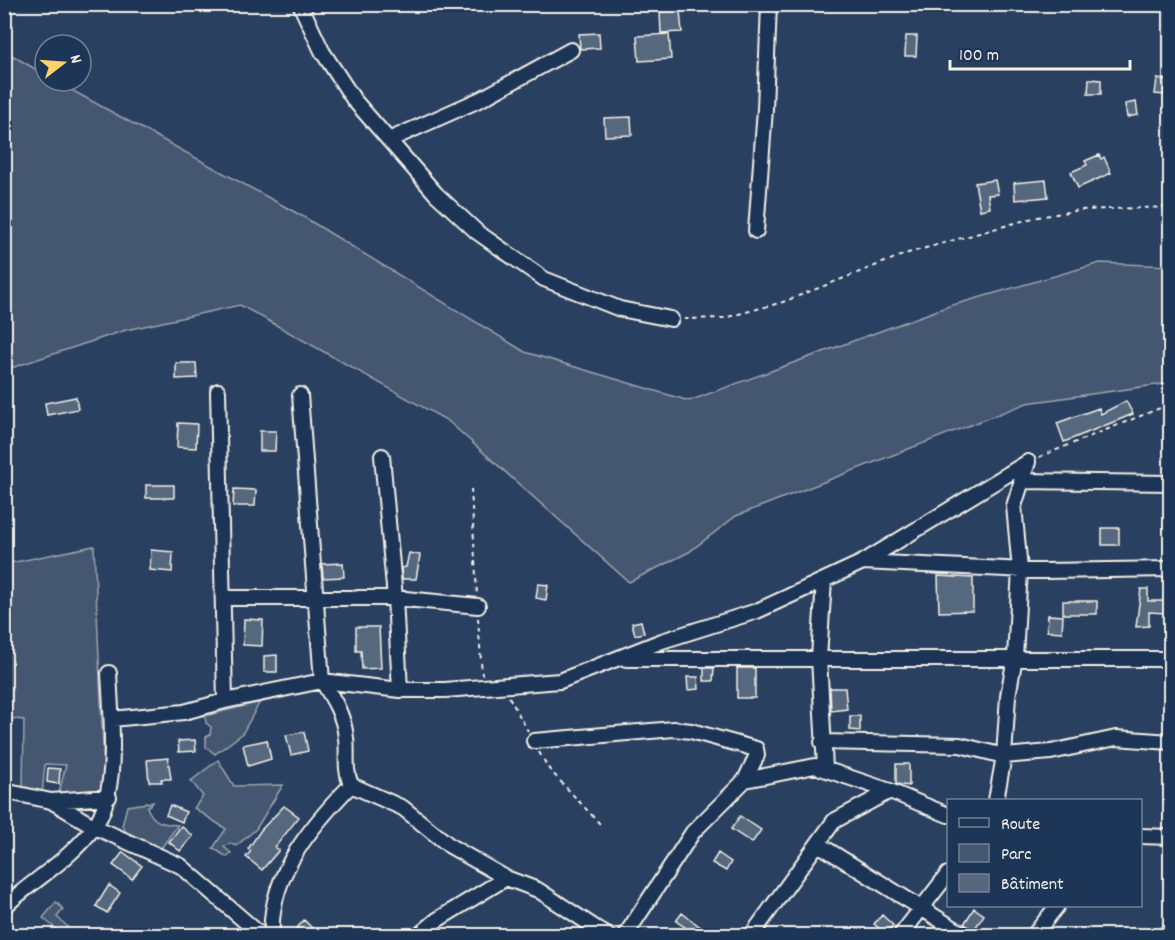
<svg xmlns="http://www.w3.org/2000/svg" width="1175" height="940" font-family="Dekko,sans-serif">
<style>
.green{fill:#445771;stroke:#9ca4ac;stroke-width:1.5}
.building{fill:#56677d;stroke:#f4f1e8;stroke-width:1.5}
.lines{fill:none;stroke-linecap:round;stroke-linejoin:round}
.minor-casing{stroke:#f4f1e8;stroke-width:18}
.path{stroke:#f4f1e8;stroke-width:2;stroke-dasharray:4.5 4.5;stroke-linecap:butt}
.minor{stroke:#1d3557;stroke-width:14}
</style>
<rect width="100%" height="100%" fill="#2a4060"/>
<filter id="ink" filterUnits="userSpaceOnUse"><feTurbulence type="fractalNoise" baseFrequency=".0167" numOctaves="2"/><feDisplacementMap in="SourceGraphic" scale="12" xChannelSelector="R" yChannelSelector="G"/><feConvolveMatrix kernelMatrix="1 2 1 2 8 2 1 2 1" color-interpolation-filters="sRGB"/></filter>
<g filter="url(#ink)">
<!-- green -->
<path class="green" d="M5,51L45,75V81H55L302,216L525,352L689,401L946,307L1100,263L1170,266V383L1027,403L736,516L689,552L629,582L448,421L240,305L126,330L5,370Z
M94,546L105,793L58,797L66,765L45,764L42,795L23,788L24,720L5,718V564Z
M260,702L242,734L215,754L206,747V737L210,735L211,727L206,723L205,716Z
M218,760L234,786L283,785L256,829L236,846L230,843L224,847L231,853L227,857L213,848L226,829L194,808L203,796L191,781Z
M154,802L147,807C153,823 163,824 178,825L159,851L132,840L122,826L127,806Z
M56,902L63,909L57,917L68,927L62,934L43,918Z"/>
<!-- building -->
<path class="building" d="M680,11L682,32L661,33L660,12Z
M599,33L600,48L580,49L579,34Z
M669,34L671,59L639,61L637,36Z
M906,36H917L916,56H905Z
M1089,79L1101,80V94H1088Z
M1157,79L1166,80L1165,95L1155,94Z
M1136,102L1138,115L1127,117L1125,104Z
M631,117L632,135L605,136L604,118Z
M1099,155L1101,159L1104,157L1111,173L1078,188L1071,172L1087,165L1085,161Z
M995,180L998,194L988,195L990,208L980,210L975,183Z
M1046,180L1048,197L1015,200L1014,183Z
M176,363H196L197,378L176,379Z
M76,397L78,409L47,415L45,403Z
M1126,401L1133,414L1064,442L1057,423L1099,408L1101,414Z
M178,423L197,424L196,448L177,447Z
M260,431H276L275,451H260Z
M146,485H174V498H146Z
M234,489L256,490L255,506H233Z
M1102,528H1119V545H1102Z
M151,550L173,552L172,572L150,570Z
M409,553L420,555L416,579H402L401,568L406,567Z
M343,563L344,577L323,578L322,564Z
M938,576L973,578V611L939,612Z
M538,584L548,585L546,600L536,598Z
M1141,589H1148V601H1167L1166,613L1149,612V626L1136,627Z
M1063,601H1097V614H1063Z
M1048,615L1063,616L1062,632L1047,631Z
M244,619L263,620L262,646L243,645Z
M641,621L644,633L635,635L632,623Z
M356,627H379L381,668L362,669L361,651H356Z
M277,655V672H264V656Z
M704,668H714L713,681H704Z
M737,668H755V698H737Z
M687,677H698L699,689L688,690Z
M830,688H845L847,709L831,711Z
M850,716H860V731L850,730Z
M304,732L308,751L291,755L286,735Z
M195,740L196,751L179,752L178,741Z
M267,740L271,759L248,766L243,745Z
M168,758L171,779H161L162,782H149L147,760Z
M896,764H909V786L896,784Z
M48,768L60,769L59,784L47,782Z
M170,805L186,812L182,822L166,815Z
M284,806L299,817L275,847L279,850L262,870L246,857L251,851L248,849L261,830Z
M740,816L761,830L752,843L731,829Z
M181,826L193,836L180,851L169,842Z
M123,852L142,866L132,879L113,865Z
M718,853L731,862L726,871L712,863Z
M109,885L120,893L107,913L96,906Z
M974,908L984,915L974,930L964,924Z
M682,913L703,929L698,936L676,921Z
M882,915L893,925L886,934L874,924Z
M304,920L312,928L305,936H290Z"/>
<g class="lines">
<defs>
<path id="minor" d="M300,4L322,51L354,100L436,194L477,232L544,279L620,309L671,319
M389,140L481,99L571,50
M756,231L765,109L769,4
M218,391L225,701
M300,395L322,681C334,700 344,716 346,738C348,756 344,768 351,785L403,808L450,846L506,878L538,890L608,936
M382,456L395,598L400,690
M1021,481L1170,483
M863,562L1028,462
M824,580L819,658L825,768
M223,598H395L478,606
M626,659H1170
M112,719L184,712L225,701L322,681L400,690H445L560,681L662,641L757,611L863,562L1045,571L1170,569
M534,741L674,729L691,731L756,749L757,755L745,780
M822,742L960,745L1004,756L1008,696L1015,657L1020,570L1014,506L1028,462
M4,791L51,801L109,797
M996,800L1004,756L1051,752L1116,738L1170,742
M51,801L95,827L181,866L262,936
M1140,836L1170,837
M818,844L966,936
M4,907C33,880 71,859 94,827C120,792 111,716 109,673
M272,936C268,876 312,825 351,785
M418,936L437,920L506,878
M625,936L693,832L745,780L815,766L890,791L948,815
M751,936L834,821L890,791
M900,936L948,874
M1033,936L1057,906
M1164,936L1170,929"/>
</defs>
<!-- minor casing -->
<use href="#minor" class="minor-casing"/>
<!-- path -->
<path class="path" d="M684,319L724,318L783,302L908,253L1033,218L1079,210L1170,207
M1039,457L1170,404
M471,489L477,594
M478,618L482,675
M509,697L528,731
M539,752L549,769L600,824"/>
<!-- minor -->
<use href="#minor" class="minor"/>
</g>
</g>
<!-- margin -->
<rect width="1175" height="940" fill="none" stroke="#1d3557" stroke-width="24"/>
<rect x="12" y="12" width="1151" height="916" fill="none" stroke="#f4f1e8" stroke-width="2" filter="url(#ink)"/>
<!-- legend -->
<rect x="947" y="799" width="195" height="108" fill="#1d3557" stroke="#738091" stroke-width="1.5"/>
<rect x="959" y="818" width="30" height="9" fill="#1d3557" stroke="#738091" stroke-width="1.5"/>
<text x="1001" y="829" font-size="18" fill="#f4f1e8">Route</text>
<rect x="959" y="844" width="30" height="18" fill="#445771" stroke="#738091" stroke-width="1.5"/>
<text x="1001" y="859" font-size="18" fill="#f4f1e8">Parc</text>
<rect x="959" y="874" width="30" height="18" fill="#56677d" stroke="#738091" stroke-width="1.5"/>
<text x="1001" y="889" font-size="18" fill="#f4f1e8">Bâtiment</text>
<!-- north arrow -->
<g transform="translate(63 63) rotate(73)"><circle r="28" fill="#1d3557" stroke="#738091" stroke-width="1.5"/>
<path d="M0-4.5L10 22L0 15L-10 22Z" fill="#ffd166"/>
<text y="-9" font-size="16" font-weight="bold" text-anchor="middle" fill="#f4f1e8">N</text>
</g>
<!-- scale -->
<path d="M950 60v9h180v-9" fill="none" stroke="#f4f1e8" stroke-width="3"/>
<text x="959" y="60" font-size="18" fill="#f4f1e8" stroke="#1d3557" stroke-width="4.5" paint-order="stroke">100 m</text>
</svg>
